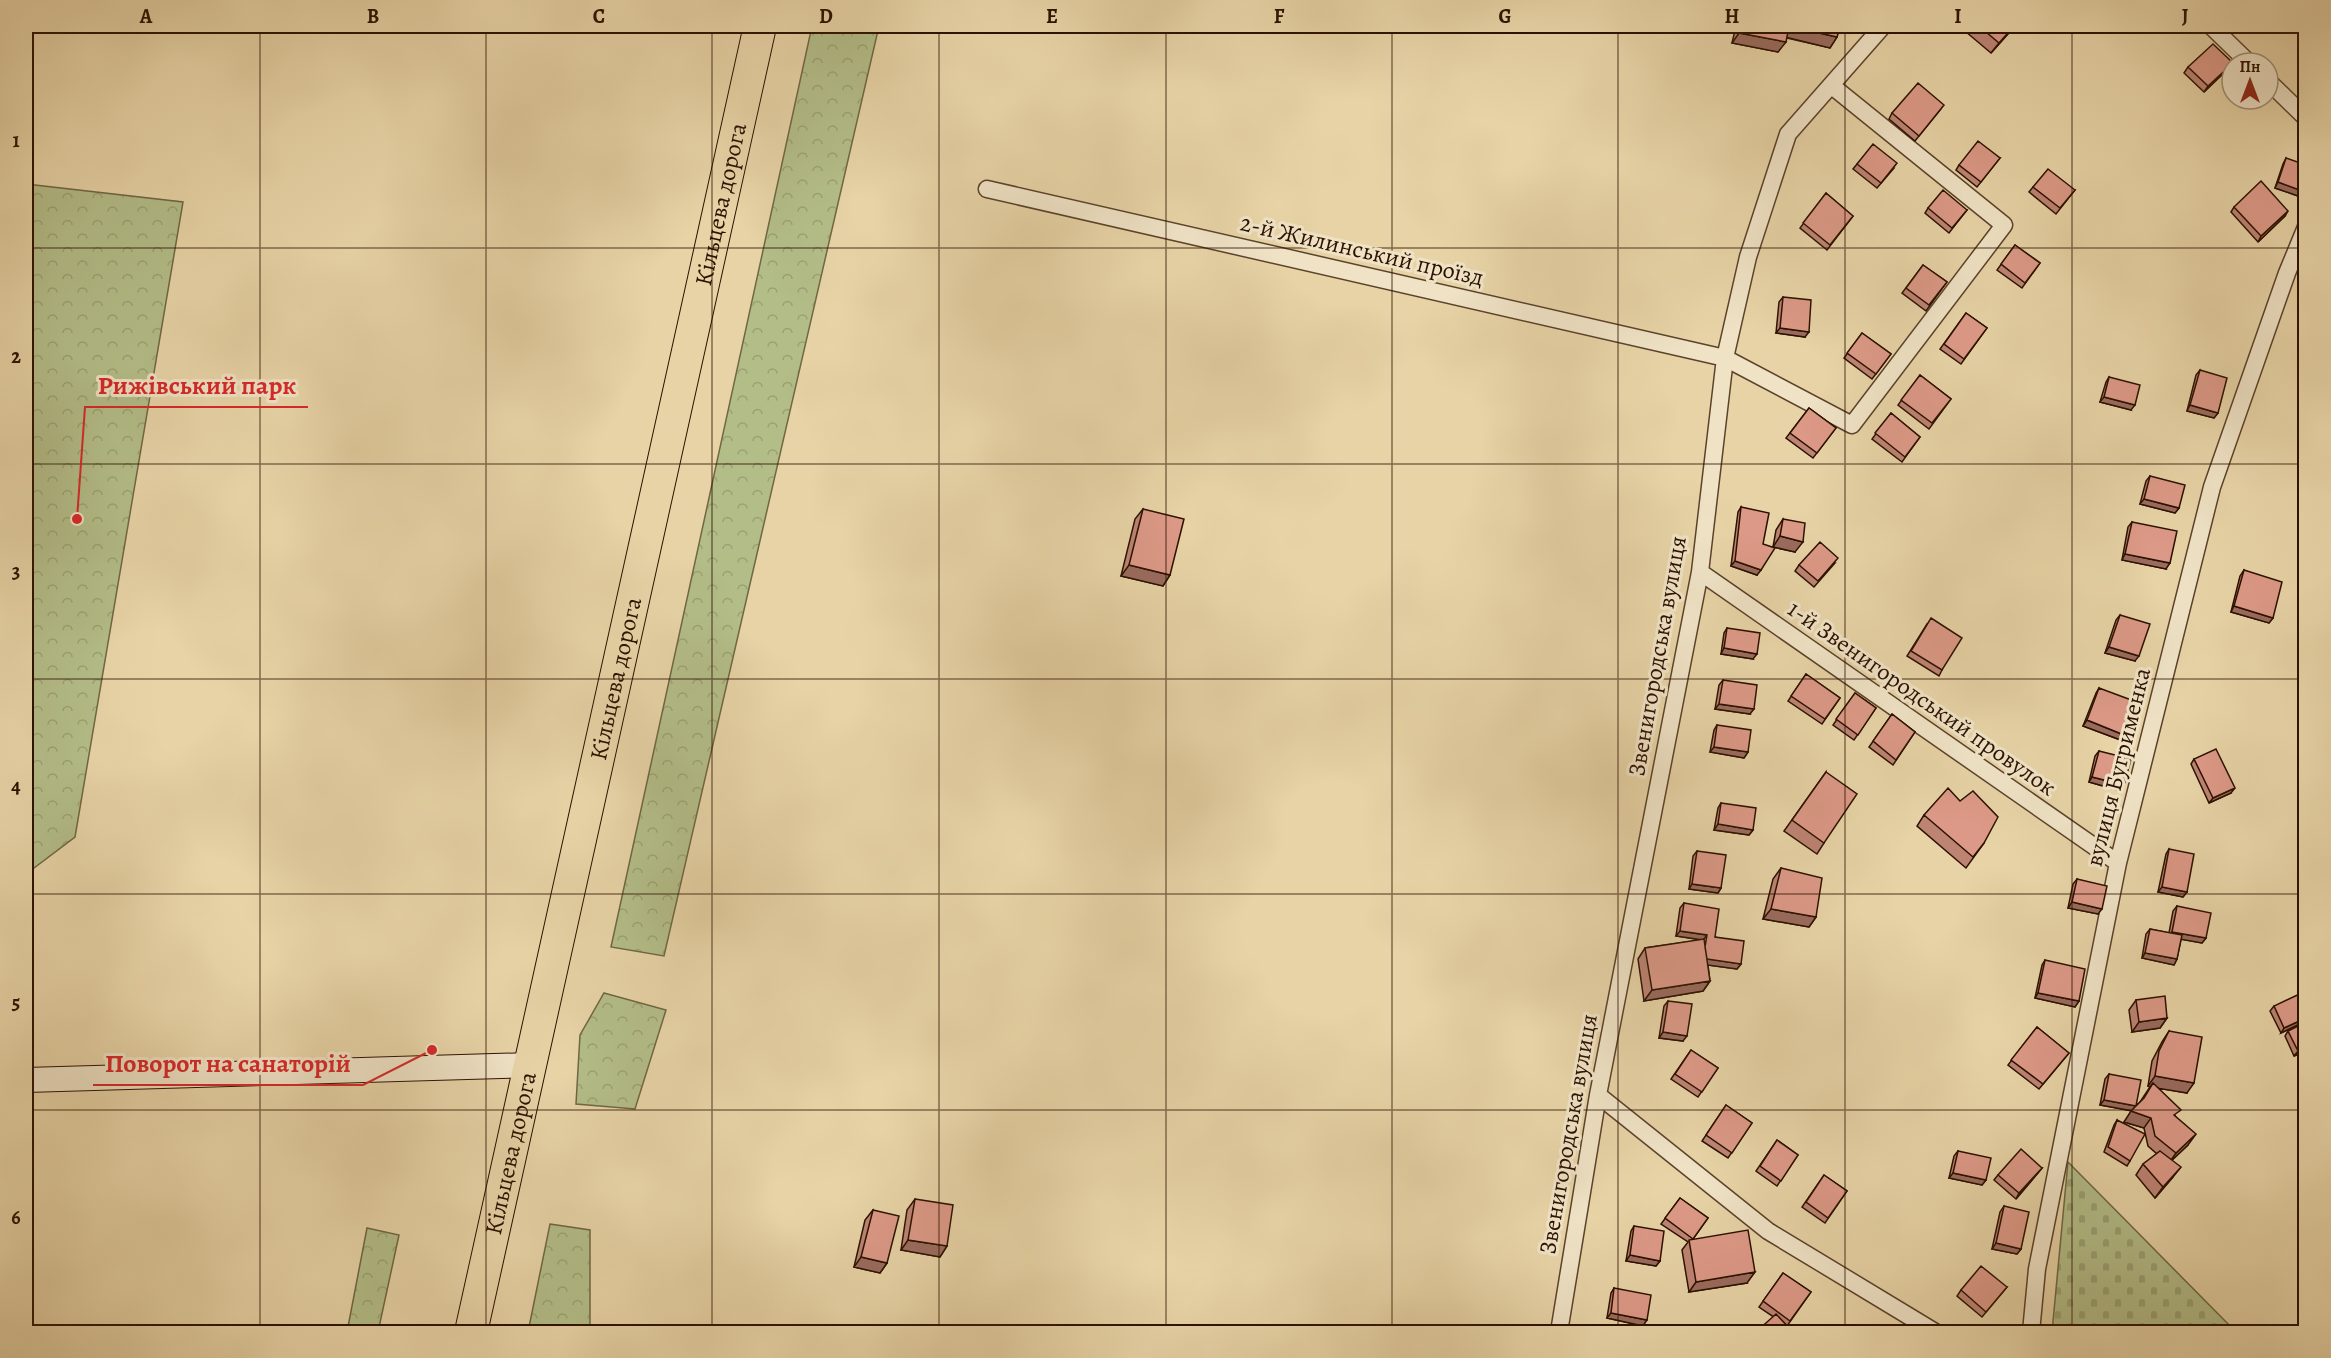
<svg xmlns="http://www.w3.org/2000/svg" width="2331" height="1358" font-family="Alegreya,serif">
<style>
.forest{fill:url(#forest-crowns);stroke:#706744;stroke-width:1.5}
.cemetery{fill:url(#cemetery-stones);stroke:#706744;stroke-width:1.5}
.lines{fill:none;stroke-linecap:round;stroke-linejoin:round}
.street-casing{stroke:#5b422a;stroke-width:19}
.secondary-casing{stroke:#2c1100;stroke-width:26}
.highway-casing{stroke:#2c1100;stroke-width:34}
.street{stroke:#efe2c5;stroke-width:16}
.secondary{stroke:#efe2c5;stroke-width:24}
.highway{stroke:#e7d3a6;stroke-width:32}
.wall{fill:#bd8474;stroke:#2c1100;stroke-width:1.5}
.shaded-wall{fill:#9a6b5e;stroke:#2c1100;stroke-width:1.5}
.building{fill:#dc9987;stroke:#2c1100;stroke-width:1.5}
.grid{fill:none;stroke:#2c1100;stroke-width:1.5;stroke-opacity:0.55}
.labels{text-anchor:middle;dominant-baseline:central;stroke-width:6;stroke-linejoin:round;paint-order:stroke}
.street-label{font-size:24px;fill:#2c1100;stroke:#efe2c5}
.leader{fill:none;stroke:#d62828;stroke-width:2}
.callout-dot{fill:#d62828;stroke:#efe2c5;stroke-width:2}
.callout-label{font-size:26px;text-anchor:middle;font-weight:bold;fill:#d62828;stroke:#efe2c5;stroke-width:6;stroke-linejoin:round;paint-order:stroke}
.neatline{fill:none;stroke:#2c1100;stroke-width:2}
.grid-label{font-size:20px;text-anchor:middle;font-weight:bold;fill:#2c1100}
</style>
<defs>
<pattern id="forest-crowns" width="20" height="18" patternUnits="userSpaceOnUse" patternTransform="scale(1.5)"><rect width="20" height="18" fill="#b3bd88"/><path d="M2 6a3 3 0 1 1 6 0M12 15a3 3 0 1 1 6 0" fill="none" stroke="#9aa174"/></pattern>
<pattern id="cemetery-stones" width="16" height="16" patternUnits="userSpaceOnUse" patternTransform="scale(1.5)"><rect width="16" height="16" fill="#b3bd88"/><path d="M2 7V4a2 2 0 0 1 4 0v3zM10 15v-3a2 2 0 0 1 4 0v3z" fill="#9aa174"/></pattern>
</defs>
<rect width="100%" height="100%" fill="#e7d3a6"/>
<filter id="stains"><feTurbulence type="fractalNoise" baseFrequency=".00333" numOctaves="4"/><feColorMatrix values="0 0 0 0 .2 0 0 0 0 .09 0 0 0 0 .02 0 0 0 .5 -.17"/></filter>
<radialGradient id="worn" r=".72"><stop offset=".6" stop-color="#630" stop-opacity="0"/><stop offset="1" stop-color="#630" stop-opacity=".3"/></radialGradient>
<!-- forest -->
<path class="forest" d="M812,26H879L664,956L611,947Z
M26,184L183,202L75,837L26,874Z
M604,993L666,1010L635,1109L576,1104L580,1035Z
M550,1224L590,1230V1332H528Z
M367,1228L399,1235L378,1332H347Z"/>
<!-- cemetery -->
<path class="cemetery" d="M2068,1162L2236,1332H2052Z"/>
<g class="lines">
<defs>
<path id="street" d="M2211,26L2249,63
M2268,81L2306,118
M987,189L1725,358L1852,425L2004,225L1832,86
M1700,572L2118,863
M1598,1095L1768,1231L1935,1332
M1559,1332L1598,1095L1700,572L1725,358L1748,257L1788,134L1883,26
M2031,1332L2037,1269L2118,863L2212,487L2287,273L2306,227"/>
<path id="secondary" d="M26,1080L531,1065"/>
<g id="highway">
<path id="s1" d="M471,1332L760,26"/>
</g>
</defs>
<!-- street casing -->
<use href="#street" class="street-casing"/>
<!-- secondary casing -->
<use href="#secondary" class="secondary-casing"/>
<!-- highway casing -->
<use href="#highway" class="highway-casing"/>
<!-- street -->
<use href="#street" class="street"/>
<!-- secondary -->
<use href="#secondary" class="secondary"/>
<!-- highway -->
<use href="#highway" class="highway"/>
</g>
<!-- wall -->
<path class="wall" d="M1736,26H1840L1837,37L1830,48L1787,38L1778,52L1732,43Z
M1959,26H2015L1991,53Z
M2306,66V77L2301,73Z
M2188,67L2229,68L2204,92L2184,73Z
M1940,110L1915,141L1889,119L1892,113Z
M2000,158L1977,187L1956,170L1959,165Z
M2286,158L2305,192L2301,197L2275,188L2283,164Z
M1857,164L1894,168L1877,188L1853,169Z
M2033,187L2075,190L2056,214L2029,192Z
M1826,193L1853,216L1827,250L1800,228Z
M2234,207L2285,216L2258,242L2231,212Z
M1928,208L1967,210L1949,233L1925,213Z
M2015,245L2040,263L2022,288L1997,270Z
M1923,265L1947,282L1926,311L1902,293Z
M1783,297L1805,337L1776,333L1779,302Z
M1966,313L1987,328L1961,364L1940,349Z
M1862,333L1891,354L1872,379L1844,358Z
M2200,370L2218,413L2214,418L2187,411L2196,375Z
M1920,375L1951,399L1929,429L1898,405Z
M2109,377L2131,410L2100,402L2106,382Z
M1809,408L1836,428L1813,458L1786,438Z
M1891,413L1920,437L1902,462L1872,439Z
M2150,476L2179,508L2175,513L2140,504L2146,481Z
M1741,507L1757,575L1731,566L1738,512Z
M1143,509L1170,575L1163,586L1121,576L1135,519Z
M1783,519L1795,552L1773,547L1776,530Z
M2132,522L2166,569L2122,560L2128,527Z
M1835,563L1814,587L1795,571L1799,565Z
M2244,570L2273,618L2269,623L2231,612L2240,576Z
M2120,615L2135,661L2105,653L2116,620Z
M1927,624L1942,670L1939,676L1907,656Z
M1727,628L1753,659L1721,654L1724,633Z
M1806,674L1840,698L1822,724L1788,701Z
M1723,680L1750,714L1715,709L1719,685Z
M2099,688L2129,737L2126,742L2083,726L2096,693Z
M1855,693L1876,708L1854,740L1833,725Z
M1892,714L1915,732L1893,765L1869,747Z
M1717,725L1748,752L1744,758L1710,752L1714,730Z
M2099,751L2124,785L2121,791L2089,782L2095,756Z
M2194,759L2231,793L2209,803L2191,764Z
M1826,772L1824,843L1817,854L1784,831Z
M1721,803L1753,830L1749,835L1714,830L1718,808Z
M1924,815L1984,843L1966,868L1917,826Z
M2169,849L2187,892L2183,897L2158,892L2166,854Z
M1697,851L1721,888L1718,893L1689,889L1693,856Z
M1781,868L1816,917L1809,927L1763,919L1773,879Z
M2077,879L2098,914L2068,908L2073,884Z
M1684,903L1741,964L1737,969L1708,965L1710,981L1703,991L1644,1001L1638,959L1645,948L1701,940L1676,936L1680,908Z
M2177,906L2206,938L2202,943L2181,939L2177,959L2174,965L2142,958L2146,934L2150,929L2169,933L2173,911Z
M2045,960L2079,1001L2075,1007L2035,998L2042,965Z
M2136,1000L2167,1018L2160,1028L2132,1032L2129,1010Z
M1668,1001L1683,1041L1659,1038L1664,1006Z
M2274,1006L2306,1021L2281,1033L2270,1011Z
M2037,1027L2069,1053L2039,1089L2008,1065Z
M2169,1031L2187,1093L2158,1088L2176,1117L2188,1145L2172,1160L2173,1177L2155,1198L2136,1175L2143,1164L2157,1154L2148,1146L2144,1128L2124,1122L2132,1111L2100,1105L2105,1079L2109,1074L2134,1108L2140,1102L2150,1087L2148,1086L2152,1061L2162,1042Z
M2288,1031L2306,1051L2294,1056L2285,1036Z
M1691,1050L1718,1068L1698,1097L1671,1079Z
M1726,1105L1752,1123L1728,1158L1702,1141Z
M2117,1120L2130,1161L2127,1166L2104,1152L2114,1125Z
M1777,1140L1798,1155L1777,1186L1756,1171Z
M1958,1151L1986,1180L1982,1185L1949,1178L1954,1156Z
M2042,1168L2016,1199L1994,1180L1998,1175Z
M1824,1175L1847,1191L1825,1223L1802,1207Z
M1680,1198L1708,1218L1693,1239L1747,1283L1689,1292L1682,1250L1688,1242L1661,1224Z
M915,1199L947,1246L940,1257L901,1250L907,1210Z
M2004,1206L2021,1249L2017,1254L1992,1249L2000,1212Z
M873,1210L887,1263L880,1273L854,1267L865,1220Z
M1634,1226L1660,1261L1656,1266L1626,1261L1631,1231Z
M1783,1273L1811,1292L1787,1326L1759,1307Z
M2007,1287L1982,1317L1957,1296L1961,1290Z
M1614,1288L1643,1326L1607,1318L1611,1293Z"/>
<!-- shaded-wall -->
<path class="shaded-wall" d="M2014,26H2015L1991,53L1999,43Z
M1793,27L1837,37L1830,48L1785,37Z
M1739,33L1786,42L1778,52L1732,43Z
M2232,63L2229,68L2204,92L2208,86Z
M2278,182L2305,192L2301,197L2275,188Z
M2288,211L2285,216L2258,242L2261,236Z
M1780,328L1809,332L1805,337L1776,333Z
M2104,397L2135,405L2131,410L2100,402Z
M2190,405L2218,413L2214,418L2187,411Z
M2144,499L2179,508L2175,513L2140,504Z
M1780,536L1803,542L1795,552L1773,547Z
M2125,554L2170,563L2166,569L2122,560Z
M1735,561L1761,570L1757,575L1731,566Z
M1129,565L1170,575L1163,586L1121,576Z
M2234,606L2273,618L2269,623L2231,612Z
M2109,647L2139,656L2135,661L2105,653Z
M1724,648L1757,654L1753,659L1721,654Z
M1719,704L1754,709L1750,714L1715,709Z
M2087,720L2129,737L2126,742L2083,726Z
M1714,747L1748,752L1744,758L1710,752Z
M2092,777L2124,785L2121,791L2089,782Z
M2235,788L2231,793L2209,803L2213,798Z
M1718,824L1753,830L1749,835L1714,830Z
M1692,884L1721,888L1718,893L1689,889Z
M2162,887L2187,892L2183,897L2158,892Z
M2072,902L2102,909L2098,914L2068,908Z
M1771,909L1816,917L1809,927L1763,919Z
M1680,931L1707,935L1703,940L1676,936Z
M2172,932L2206,938L2202,943L2168,937Z
M2145,953L2177,959L2174,965L2142,958Z
M1704,958L1741,964L1737,969L1700,964Z
M1710,981L1703,991L1644,1001L1652,990Z
M2038,993L2079,1001L2075,1007L2035,998Z
M2167,1018L2160,1028L2132,1032L2139,1022Z
M2306,1018V1021L2281,1033L2284,1028Z
M1663,1032L1687,1036L1683,1041L1659,1038Z
M2306,1047V1051L2294,1056L2298,1051Z
M2155,1076L2194,1083L2187,1093L2150,1087L2153,1083L2150,1087L2148,1086Z
M2104,1100L2136,1106L2133,1111L2100,1105Z
M2131,1111L2151,1118L2144,1128L2124,1122Z
M2196,1134L2188,1145L2169,1163L2176,1153Z
M2181,1167L2173,1177L2155,1198L2163,1187Z
M2042,1168L2038,1173L2016,1199L2019,1193Z
M1953,1173L1986,1180L1982,1185L1949,1178Z
M908,1240L947,1246L940,1257L901,1250Z
M1996,1243L2021,1249L2017,1254L1992,1249Z
M1630,1255L1660,1261L1656,1266L1626,1261Z
M861,1257L887,1263L880,1273L854,1267Z
M1755,1272L1747,1283L1689,1292L1696,1282Z
M1611,1313L1647,1320L1643,1326L1607,1318Z"/>
<!-- building -->
<path class="building" d="M1741,26H1789L1786,42L1739,33Z
M1793,26H1840L1837,37L1793,27Z
M1979,26H2014L1999,43Z
M2213,44L2233,63L2208,86L2188,67Z
M1918,83L1944,105L1919,136L1892,113Z
M1978,141L2000,158L1981,182L1959,165Z
M1873,144L1897,163L1881,183L1857,164Z
M2286,158L2306,165L2305,192L2278,182Z
M2048,169L2075,190L2060,208L2033,187Z
M2261,181L2288,211L2261,236L2234,207Z
M1943,190L1967,210L1952,228L1928,208Z
M1826,193L1853,216L1830,245L1803,223Z
M2015,245L2040,263L2025,283L2001,264Z
M1923,265L1947,282L1929,305L1906,288Z
M1783,297L1811,300L1809,332L1780,328Z
M1966,313L1987,328L1964,359L1944,344Z
M1862,333L1891,354L1876,374L1847,353Z
M2200,370L2227,378L2218,413L2190,405Z
M1920,375L1951,399L1932,423L1901,400Z
M2109,377L2140,385L2135,405L2104,397Z
M1809,408L1836,428L1817,453L1790,433Z
M1891,413L1920,437L1905,457L1875,433Z
M2150,476L2185,485L2179,508L2144,499Z
M1741,507L1769,513L1763,544L1775,548L1761,570L1735,561Z
M1143,509L1184,519L1170,575L1129,565Z
M1783,519L1805,523L1803,542L1780,536Z
M2132,522L2177,531L2170,563L2125,554Z
M1820,542L1838,558L1818,581L1799,565Z
M2244,570L2282,582L2273,618L2234,606Z
M2120,615L2150,624L2139,656L2109,647Z
M1931,618L1962,638L1942,670L1911,651Z
M1727,628L1760,633L1757,654L1724,648Z
M1806,674L1840,698L1825,719L1791,696Z
M1723,680L1757,685L1754,709L1719,704Z
M2099,688L2142,704L2129,737L2087,720Z
M1855,693L1876,708L1858,735L1836,719Z
M1892,714L1915,732L1896,760L1873,741Z
M1717,725L1751,730L1748,752L1714,747Z
M2216,749L2235,788L2213,798L2194,759Z
M2099,751L2131,759L2124,785L2092,777Z
M1826,772L1857,794L1824,843L1792,820Z
M1948,788L1960,801L1973,791L1998,817L1984,843L1973,857L1924,815Z
M1721,803L1756,808L1753,830L1718,824Z
M2169,849L2194,854L2187,892L2162,887Z
M1697,851L1726,855L1721,888L1692,884Z
M1781,868L1822,878L1816,917L1771,909Z
M2077,879L2107,886L2102,909L2072,902Z
M1684,903L1719,909L1715,937L1744,941L1741,964L1707,959L1705,947L1707,935L1680,931Z
M2177,906L2211,913L2206,938L2172,932Z
M2150,929L2182,935L2177,959L2145,953Z
M1704,939L1710,981L1652,990L1645,948Z
M2045,960L2085,969L2079,1001L2038,993Z
M2306,991V1018L2284,1028L2274,1006Z
M2165,996L2167,1018L2139,1022L2136,1000Z
M1668,1001L1692,1004L1687,1036L1663,1032Z
M2306,1022V1047L2298,1051L2288,1031Z
M2037,1027L2069,1053L2043,1084L2011,1060Z
M2169,1031L2202,1037L2194,1083L2155,1076L2159,1051Z
M1691,1050L1718,1068L1702,1092L1675,1074Z
M2109,1074L2141,1080L2136,1106L2104,1100Z
M2153,1083L2181,1110L2174,1115L2196,1134L2176,1153L2155,1136L2151,1118L2131,1111L2144,1098Z
M1726,1105L1752,1123L1732,1153L1706,1135Z
M2117,1120L2145,1134L2130,1161L2108,1147Z
M1777,1140L1798,1155L1781,1181L1760,1166Z
M2021,1149L2042,1168L2019,1193L1998,1175Z
M1958,1151L1991,1158L1986,1180L1953,1173Z
M2160,1151L2181,1167L2163,1187L2143,1164Z
M1824,1175L1847,1191L1828,1218L1806,1202Z
M1680,1198L1708,1218L1693,1239L1665,1218Z
M915,1199L953,1205L947,1246L908,1240Z
M2004,1206L2029,1212L2021,1249L1996,1243Z
M873,1210L899,1216L887,1263L861,1257Z
M1634,1226L1664,1231L1660,1261L1630,1255Z
M1748,1230L1755,1272L1696,1282L1689,1240Z
M1981,1266L2007,1287L1986,1312L1961,1290Z
M1783,1273L1811,1292L1790,1321L1763,1301Z
M1614,1288L1651,1295L1647,1320L1611,1313Z
M1776,1314L1793,1332H1756Z
M1899,1326L1908,1332H1894Z"/>
<!-- grid -->
<path class="grid" d="M260,26V1332M486,26V1332M712,26V1332M939,26V1332M1166,26V1332M1392,26V1332M1618,26V1332M1845,26V1332M2072,26V1332M26,248H2306M26,464H2306M26,679H2306M26,894H2306M26,1110H2306"/>
<g class="labels">
<!-- street labels -->
<g class="street-label">
<text stroke="none"><textPath href="#s1" startOffset="1155">Кільцева дорога</textPath></text>
<text transform="translate(1362 250) rotate(13)">2-й Жилинський проїзд</text>
<text transform="translate(1657 656) rotate(-80)">Звенигородська вулиця</text>
<text stroke="none"><textPath href="#s1" startOffset="669">Кільцева дорога</textPath></text>
<text transform="translate(1922 698) rotate(35)">1-й Звенигородський провулок</text>
<text transform="translate(2118 767) rotate(-76)">вулиця Бугрименка</text>
<text transform="translate(1568 1134) rotate(-80)">Звенигородська вулиця</text>
<text stroke="none"><textPath href="#s1" startOffset="183">Кільцева дорога</textPath></text>
</g>
</g>
<!-- callouts -->
<path class="leader" d="M77 519L85 407H308M432 1050L363 1085H93"/>
<g class="callout-dot">
<circle cx="77" cy="519" r="6"/>
<circle cx="432" cy="1050" r="6"/>
</g>
<g class="callout-label">
<text x="197" y="394">Рижівський парк</text>
<text x="228" y="1072">Поворот на санаторій</text>
</g>
<!-- margin -->
<rect width="2331" height="1358" fill="none" stroke="#e7d3a6" stroke-width="66"/>
<!-- north arrow -->
<g transform="translate(2250 81)"><circle r="28" fill="#efe2c5" stroke="#a18e76" stroke-width="1.5"/>
<path d="M0-4.5L10 22L0 15L-10 22Z" fill="#8f2418"/>
<text y="-9" font-size="16" font-weight="bold" text-anchor="middle" fill="#2c1100">Пн</text>
</g>
<rect x="33" y="33" width="2265" height="1292" class="neatline"/>
<g class="grid-label">
<text x="146" y="23">A</text>
<text x="373" y="23">B</text>
<text x="599" y="23">C</text>
<text x="826" y="23">D</text>
<text x="1052" y="23">E</text>
<text x="1279" y="23">F</text>
<text x="1505" y="23">G</text>
<text x="1732" y="23">H</text>
<text x="1958" y="23">I</text>
<text x="2185" y="23">J</text>
<text x="16" y="147">1</text>
<text x="16" y="363">2</text>
<text x="16" y="578">3</text>
<text x="16" y="793">4</text>
<text x="16" y="1009">5</text>
<text x="16" y="1224">6</text>
</g>
<rect width="100%" height="100%" filter="url(#stains)"/>
<rect width="100%" height="100%" fill="url(#worn)"/>
</svg>
